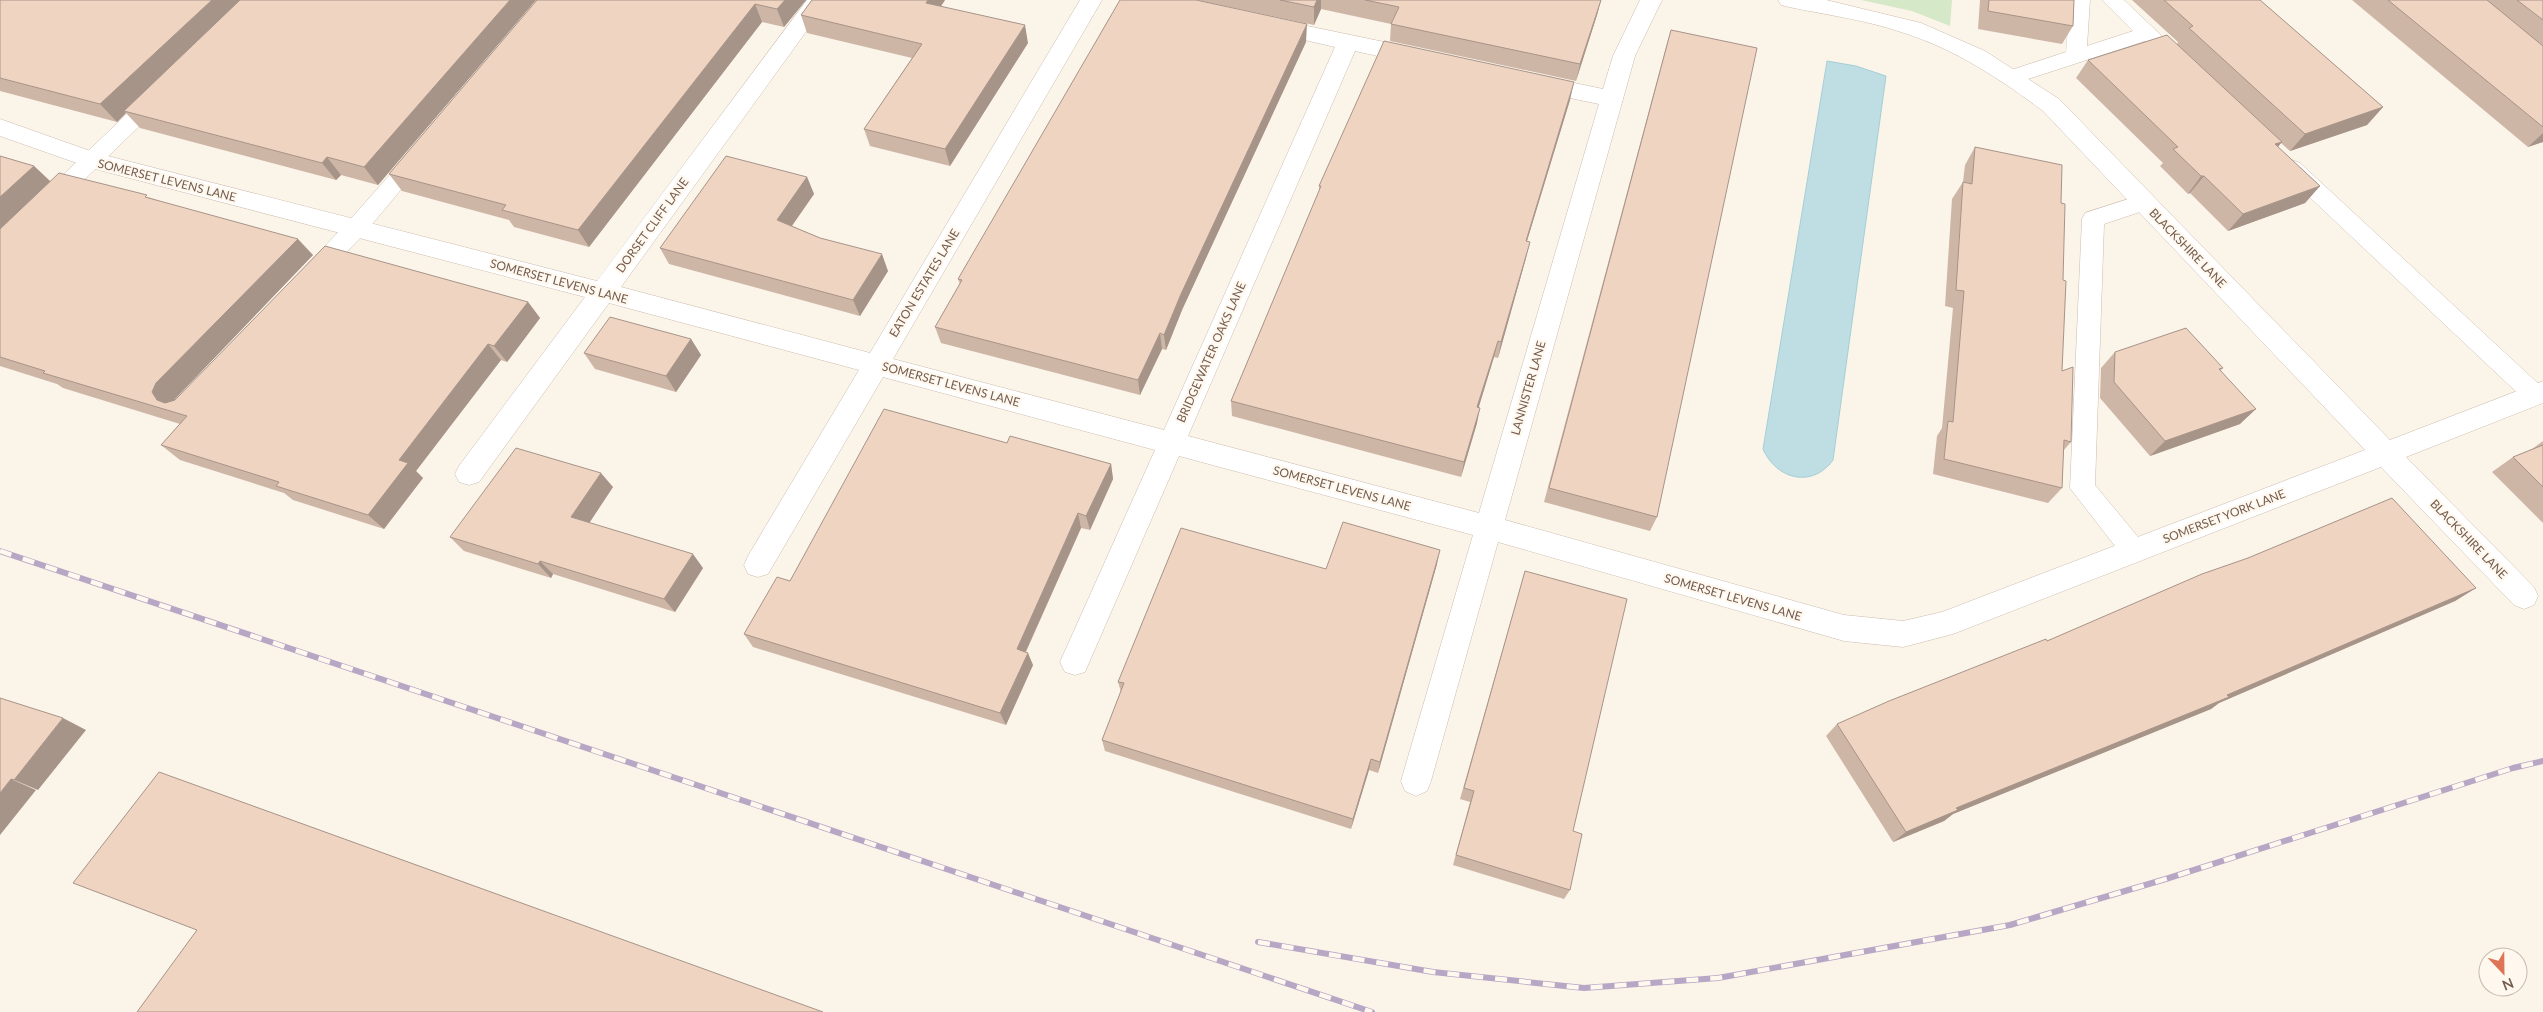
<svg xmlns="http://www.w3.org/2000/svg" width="2543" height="1012" font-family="Lato,sans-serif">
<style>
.green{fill:#d5e8c8}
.water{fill:#bedee4;stroke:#a5ced5}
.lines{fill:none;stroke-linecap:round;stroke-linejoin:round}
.lane-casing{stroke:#cdbcaf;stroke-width:1}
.street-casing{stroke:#cdbcaf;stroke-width:1}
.lane{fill:#fff;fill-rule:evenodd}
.street{fill:#fff;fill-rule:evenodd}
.rail-casing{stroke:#b7a7c5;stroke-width:6}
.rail{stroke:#fef8ef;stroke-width:4.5;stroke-dasharray:12;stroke-linecap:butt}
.wall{fill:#ceb6a7}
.shaded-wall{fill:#a79488}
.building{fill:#efd4c2;stroke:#a79488}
.labels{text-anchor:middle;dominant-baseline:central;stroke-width:4.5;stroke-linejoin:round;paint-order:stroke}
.street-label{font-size:12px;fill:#745c4e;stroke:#fef8ef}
</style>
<rect width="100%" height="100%" fill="#fbf4e9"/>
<!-- green -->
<path class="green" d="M1861,0H1952L1950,26L1912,11Z"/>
<!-- water -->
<path class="water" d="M1827,61L1856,66L1886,76L1833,460C1812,489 1776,479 1763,449Z"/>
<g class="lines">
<defs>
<path id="lane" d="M2070,0H2090L2087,46L2133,31L2102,0H2124L2189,62L2186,67C2169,72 2156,52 2145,41L2019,82L2012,84L2005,82L2002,77L2005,72L2066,52Z
M158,89L165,91L168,96L165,101L8,254L0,256V235L151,91Z
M417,149L424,152L428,157L424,162L364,234L320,280L312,283L304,280L301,274L304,268L348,222L410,152Z
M2292,160L2300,163L2543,388V402L2535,405L2527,402L2284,173L2281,168L2284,163Z
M2144,194L2152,196L2155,202L2152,208L2104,224L2095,485L2143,543L2147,551L2143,559L2134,562L2125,559L2070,488L2082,219L2085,213Z"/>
<path id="street" d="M807,0H829L621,287L870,353L1080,0H1102L893,359L1164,430L1335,47L1261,30L1258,25L1261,20L1269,18L1418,49L1426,52L1429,57L1426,62L1418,65L1355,51L1188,436L1479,513L1599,104L1536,91L1528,89L1525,83L1528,77L1536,75L1603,89L1613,56L1640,0H1662L1635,56L1505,520L1844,615L1903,621L1942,612L2365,450L2043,111C2000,79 1955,49 1904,33C1867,20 1827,15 1789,7L1781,5L1778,0H1826L1921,23L1985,51L2059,99L2390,440L2543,381V403L2406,457L2534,587L2538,596L2534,605L2524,609L2514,605L2381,467L1953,634L1903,647L1844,641L1498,542L1431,781L1427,791L1416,796L1405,791L1401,781L1473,535L1179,456L1085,672L1075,675L1065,672L1060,662L1155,450L883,377L768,574L758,577L748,574L744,565L748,556L859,370L609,303L479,482L469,485L459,482L455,474L459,466L585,297L91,168L0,136V119L96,153L597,281Z"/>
</defs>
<!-- lane casing -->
<use href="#lane" class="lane-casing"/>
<!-- street casing -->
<use href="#street" class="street-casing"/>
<!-- lane -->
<use href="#lane" class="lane"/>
<!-- street -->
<use href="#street" class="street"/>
<defs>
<path id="rail" d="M0,551L1372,1012
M1258,942L1433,972L1584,988L1718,978L2010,925L2169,878L2513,768L2543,761"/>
</defs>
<!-- rail casing -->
<use href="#rail" class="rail-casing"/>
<!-- rail -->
<use href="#rail" class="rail"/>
</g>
<!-- wall -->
<path class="wall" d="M0,0H536L378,185L341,175L336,180L140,128L126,113L117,122L0,91Z
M537,0H806L784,27L762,22L589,247L514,227L509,220L402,191L389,174Z
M812,0H945L941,6L1028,43L950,166L870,146L864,129L912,58L807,33L801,15Z
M1197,0H1601L1597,15L1576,81L1390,41L1391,24L1321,9L1314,25Z
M1980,0H2074L2073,26L2062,44L1978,29Z
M2132,0H2260L2383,107L2367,125L2290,151L2281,143L2278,147L2320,186L2305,203L2228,231L2190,193L2188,194L2160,166L2163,163L2076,78L2088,60L2177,44L2178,42Z
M2352,0H2543V142L2528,147Z
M1671,30L1657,517L1650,531L1544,502L1666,47Z
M1306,42L1182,310L1166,350L1162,349L1140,395L941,343L935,327L960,284L958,279Z
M1570,100L1527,241L1526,258L1498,358L1494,357L1478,408L1477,423L1461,477L1232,416L1231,401L1319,192V186Z
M1975,147L2061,203L2063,280L2062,371L2071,442L2063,451L2062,488L2048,503L1933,474L1937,436L1942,428L1953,308L1945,306L1952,199L1963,182L1965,165Z
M0,156L34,166L50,181L151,198L313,255L175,399L174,400L528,302L540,318L507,362L501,360L416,471L423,478L384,529L293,500L284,493L180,460L161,445L180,424L63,388L57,384L0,366Z
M807,177L814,194L792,226L820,238L888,271L860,316L669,264L660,248Z
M691,339L701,355L676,392L595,369L584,353Z
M2115,352L2223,368L2221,370L2240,424L2150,456L2100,398L2101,368Z
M2543,441V523L2492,472L2513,457L2532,449Z
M1007,443L1111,464L1113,479L1090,530L1081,528L1026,652L1033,665L1006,725L753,647L744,634L790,581Z
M613,487L589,523L703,568L675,612L553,574L551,578L464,551L450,537Z
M1437,564L1378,773L1369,770L1351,829L1105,751L1102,740L1121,692L1118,682L1326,569Z
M1525,571L1573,831L1570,890L1564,899L1453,865L1470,802L1460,799Z
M2476,588L2455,601L2219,703L2211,709L1953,814L1944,821L1893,842L1826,736L1837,724L2047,641Z"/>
<!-- shaded-wall -->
<path class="shaded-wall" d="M212,0H245L124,111L126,113L117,122L100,104Z
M510,0H536L378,185L364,167Z
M785,0H806L784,27L777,9Z
M928,0H945L931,21L926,3Z
M1317,0H1321V9L1314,25V7Z
M1601,0L1597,15L1576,81L1580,64Z
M755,4L762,22L589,247L578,230Z
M1307,24L1306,42L1182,310L1166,350L1164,335L1181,294Z
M1025,25L1028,43L950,166L945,149Z
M1574,82L1570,100L1522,257L1526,241Z
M2383,107L2367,125L2290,151L2305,134Z
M2543,133V142L2528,147Z
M2282,142L2267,159L2275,144Z
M327,157L341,175L336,180L322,163Z
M34,166L52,183L0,232V197Z
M2201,176H2204L2190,193L2188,194Z
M807,177L814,194L784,237L777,220Z
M2320,186L2305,203L2228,231L2243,214Z
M298,239L313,255L175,399L170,408L157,400L152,392L156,383Z
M1530,242L1526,258L1498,358L1501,342Z
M882,254L888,271L860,316L853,300Z
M528,302L540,318L507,362L494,346Z
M1160,333L1162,349L1140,395L1138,380Z
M691,339L701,355L676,392L666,376Z
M1498,341L1494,357L1474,423L1477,407Z
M488,344L501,360L416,471L423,478L384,529L368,515L399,460Z
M1480,408L1477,423L1461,477L1464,462Z
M2256,409L2240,424L2150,456L2165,441Z
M1111,464L1113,479L1090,530L1086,516Z
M601,473L613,487L584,531L571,517Z
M1078,513L1081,528L1021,662L1017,649Z
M1440,550L1437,564L1378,773L1380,762Z
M693,554L703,568L675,612L664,599Z
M540,561L553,574L551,578L538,564Z
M2476,588L2455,601L2219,703L2211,709L1953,814L1944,821L1893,842L1906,832L1956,808L2227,695Z
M1028,653L1033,665L1006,725L1000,713Z
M63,718L86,730L38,790L14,780Z
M1371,759L1369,770L1351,829L1353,819Z
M11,779L36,790L0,835V793Z"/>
<!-- building -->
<path class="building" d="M0,0H212L100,104L0,78Z
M240,0H510L364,167L327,157L322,163L124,111Z
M537,0H785L777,9L755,4L578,230L502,210L506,205L389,174Z
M812,0H928L926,3L1025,25L945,149L864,129L922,44L801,15Z
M1120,0H1196L1307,24L1181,294L1164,335L1160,333L1138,380L935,327L962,280L958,279Z
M1280,0H1317L1314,7Z
M1365,0H1601L1580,64L1391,24L1399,7Z
M1989,0H2074L2073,26L1988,11Z
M2164,0H2260L2383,107L2305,134L2189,28L2193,26Z
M2388,0H2487L2543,46V127Z
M2517,0H2543V20Z
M1671,30L1757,48L1657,517L1549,488Z
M2167,35L2282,142L2275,144L2320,186L2243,214L2204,176H2201L2173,149L2178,147L2088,60Z
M1384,41L1574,82L1526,241L1530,242L1501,342L1498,341L1477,407L1480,408L1464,462L1231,401L1321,186H1319Z
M1975,147L2062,165L2061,203L2065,204L2063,280L2066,281L2062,371L2073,367L2071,442L2064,440L2062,488L1944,459L1948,421L1953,422L1964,291L1956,290L1963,182L1972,184Z
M0,156L34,166L0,197Z
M726,156L807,177L777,220L820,238L882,254L853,300L660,248Z
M59,173L147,195L145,197L298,239L156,383L152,392L157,400L165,403L175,400L325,246L528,302L494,346L488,344L399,460L408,463L368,515L276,486L279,482L161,445L187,416L43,373L45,371L0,357V229Z
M610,317L691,339L666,376L584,353Z
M2186,328L2223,368L2219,369L2256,409L2165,441L2114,382L2115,352Z
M884,409L1007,443L1010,436L1111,464L1086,516L1078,513L1017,649L1028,653L1000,713L744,634L777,577L790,581Z
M2543,445V487L2513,457Z
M516,448L601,473L571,517L693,554L664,599L540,561L538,564L450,537Z
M2392,498L2476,588L2227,695L2229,697L1956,808L1958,810L1906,832L1837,724L1889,701L2046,639L2047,641L2202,574L2248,558Z
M1343,522L1440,550L1380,762L1371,759L1353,819L1102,740L1124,683L1118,682L1181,528L1326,569Z
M1525,571L1627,599L1573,831L1582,834L1570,890L1456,855L1474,791L1464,788Z
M0,698L63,718L14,780L11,779L0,793Z
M159,772L823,1012H137L197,930L73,883Z"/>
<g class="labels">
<!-- street labels -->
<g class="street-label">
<text transform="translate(167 180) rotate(14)">SOMERSET LEVENS LANE</text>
<text transform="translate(652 225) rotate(-54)">DORSET CLIFF LANE</text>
<text transform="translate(2188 248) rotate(46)">BLACKSHIRE LANE</text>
<text transform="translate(559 281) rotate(15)">SOMERSET LEVENS LANE</text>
<text transform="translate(924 283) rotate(-59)">EATON ESTATES LANE</text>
<text transform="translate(1211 352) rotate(-66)">BRIDGEWATER OAKS LANE</text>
<text transform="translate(951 384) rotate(15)">SOMERSET LEVENS LANE</text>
<text transform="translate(1528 388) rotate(-74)">LANNISTER LANE</text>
<text transform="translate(1342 488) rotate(15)">SOMERSET LEVENS LANE</text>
<text transform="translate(2224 516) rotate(-21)">SOMERSET YORK LANE</text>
<text transform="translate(2469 539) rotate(46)">BLACKSHIRE LANE</text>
<text transform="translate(1733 597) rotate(16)">SOMERSET LEVENS LANE</text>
</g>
</g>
<!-- north arrow -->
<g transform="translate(2503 972) rotate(158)"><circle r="24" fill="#fef8ef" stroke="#c7baaf"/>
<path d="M0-4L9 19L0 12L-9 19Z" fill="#dd7456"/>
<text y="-8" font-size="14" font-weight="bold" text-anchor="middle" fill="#745c4e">N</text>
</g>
</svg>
